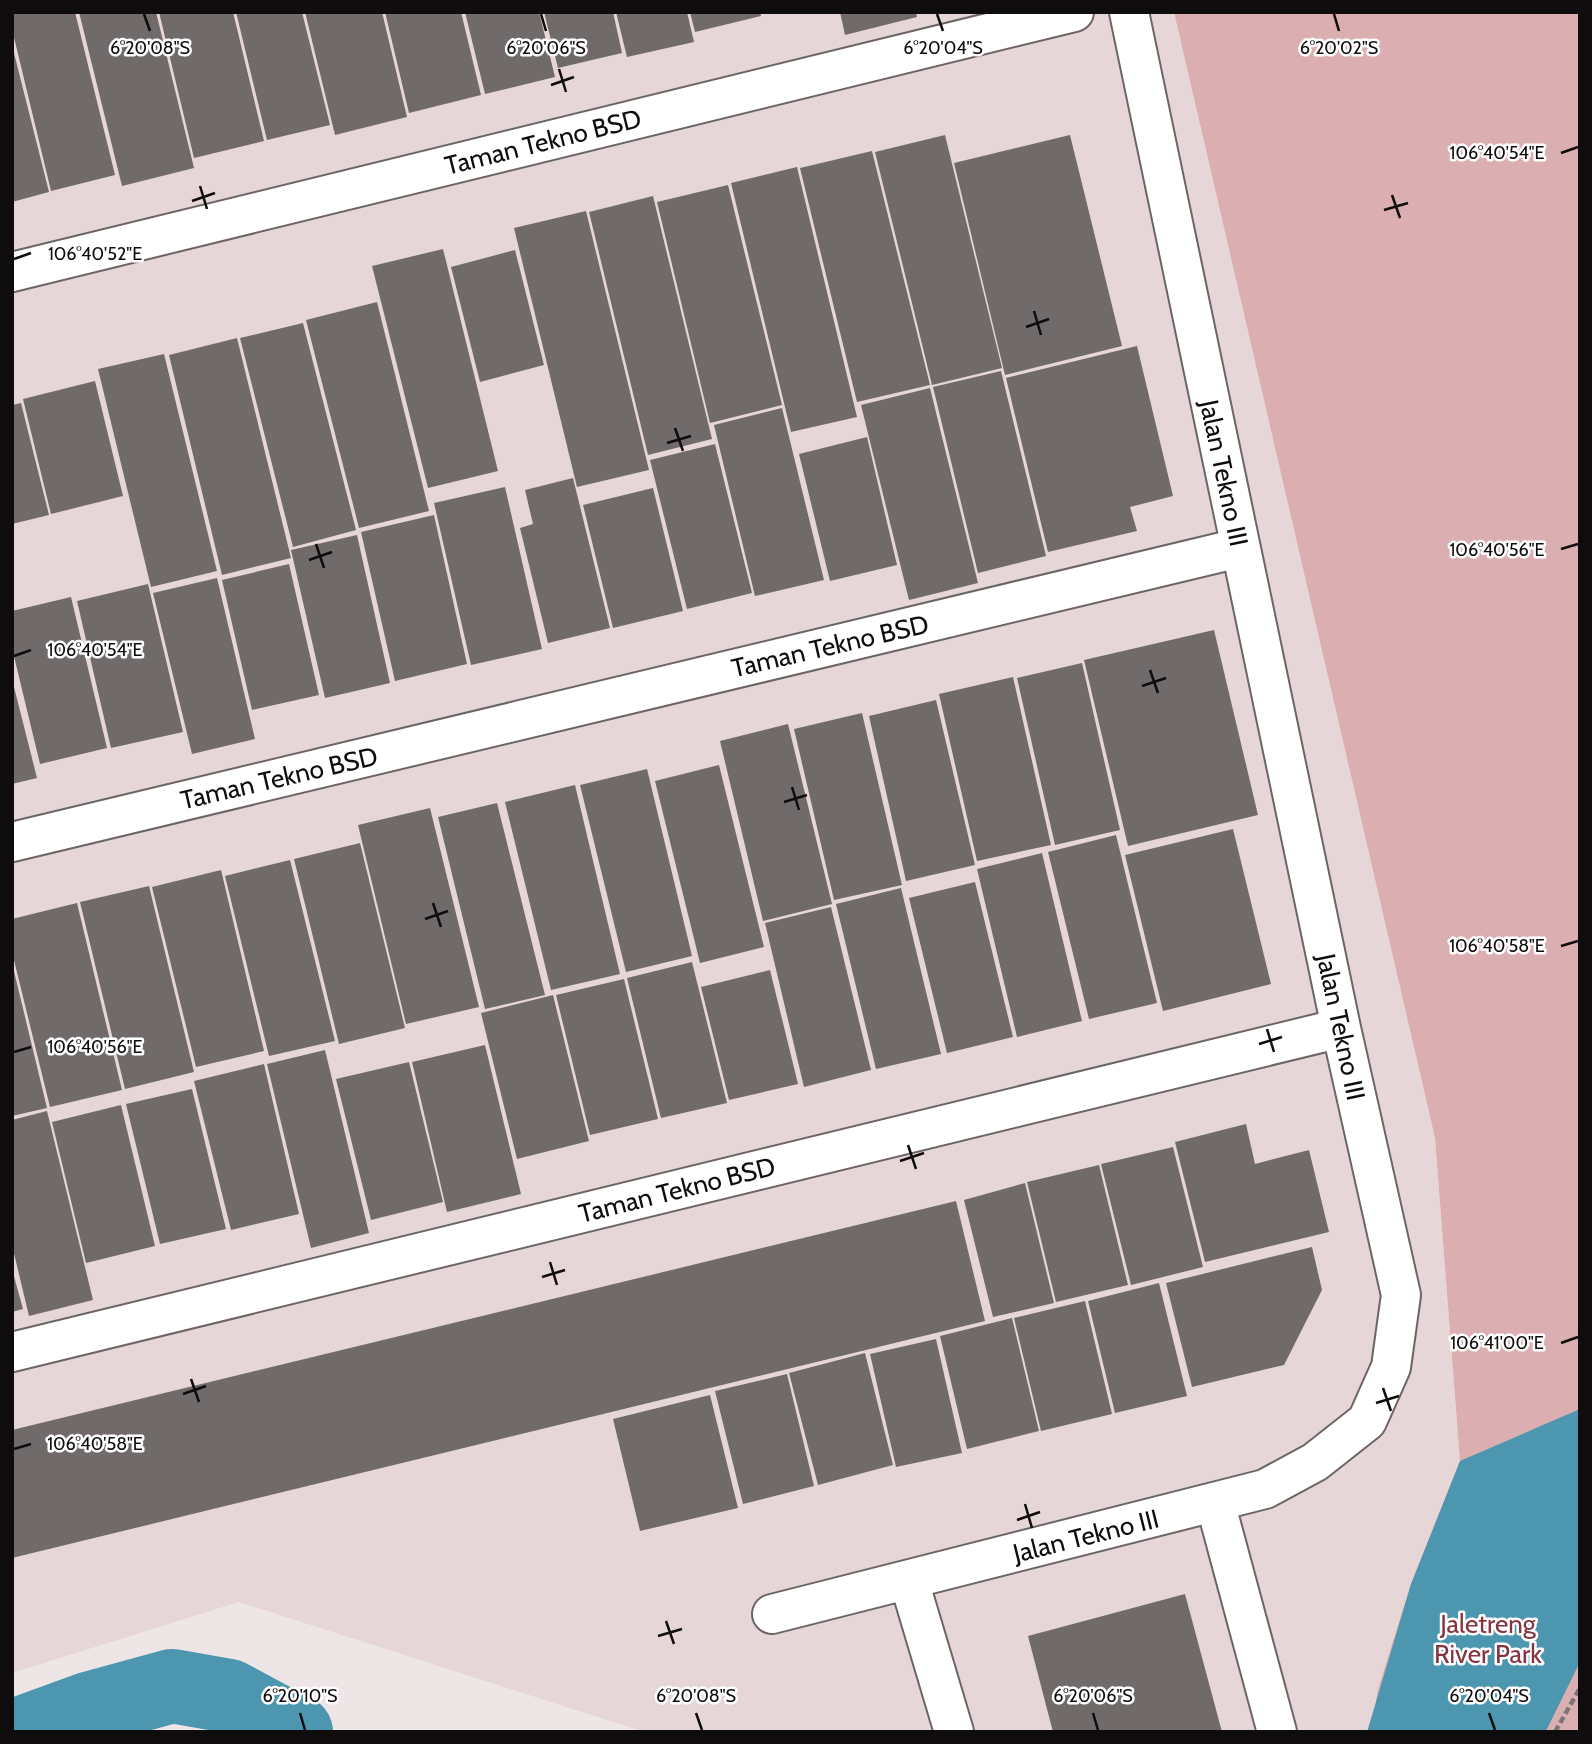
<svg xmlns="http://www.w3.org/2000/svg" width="1592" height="1744" font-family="Cabin,sans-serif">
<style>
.built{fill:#e7d6d7}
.green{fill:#dbafb2}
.water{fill:#4c96af}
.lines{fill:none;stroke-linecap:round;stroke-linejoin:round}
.river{stroke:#4c96af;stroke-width:74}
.building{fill:#716a6a}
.minor-casing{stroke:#6c6565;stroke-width:42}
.path{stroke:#7b7676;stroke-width:4.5;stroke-dasharray:7 3.5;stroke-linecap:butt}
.minor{stroke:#fff;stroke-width:38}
.ticks{fill:none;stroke:#0e0c0c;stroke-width:2.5}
.labels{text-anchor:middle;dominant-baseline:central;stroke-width:5;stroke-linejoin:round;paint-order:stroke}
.street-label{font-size:26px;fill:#0e0c0c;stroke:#fff}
.park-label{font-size:26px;fill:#84333f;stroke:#fff}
.ticks-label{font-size:18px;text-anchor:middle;fill:#0e0c0c;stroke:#fff;stroke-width:5;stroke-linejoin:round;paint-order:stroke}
</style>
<rect width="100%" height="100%" fill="#eee6e6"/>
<!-- built -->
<path class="built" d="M12,12H1174L1435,1138L1460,1461L1411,1584L1367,1732H644L239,1602L12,1673Z"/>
<!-- green -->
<path class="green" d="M1174,12H1580V1732H1371L1378,1689L1411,1584L1460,1461L1435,1138Z"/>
<!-- water -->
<path class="water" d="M1580,1409V1662L1546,1731L1367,1732L1411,1584L1460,1461Z"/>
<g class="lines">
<!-- river -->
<path class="river" d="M25,1732L88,1709L172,1686L229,1696L296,1732"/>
</g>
<!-- building -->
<path class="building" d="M12,12H75L115,175L51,191L12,29Z
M79,12H156L194,168L122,186Z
M159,12H233L264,141L194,158Z
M236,12H302L330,125L267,140Z
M305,12H382L407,117L335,135Z
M385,12H461L481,95L409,113Z
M465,12H539L555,77L485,94Z
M544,12H613L622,53L558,68Z
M616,12H687L694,42L627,57Z
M690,12H760L761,16L695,32Z
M840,12H916L917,17L845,35Z
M12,45L49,192L12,202Z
M945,135L1002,368L932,385L875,152Z
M1070,135L1122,346L1005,375L954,163Z
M872,151L930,385L857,402L800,168Z
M797,167L857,417L791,432L731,183Z
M728,185L782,405L710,423L657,202Z
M653,196L712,439L648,455L589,212Z
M586,211L649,470L577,487L514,228Z
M443,249L498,471L428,488L372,266Z
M515,250L544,365L480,382L451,267Z
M377,302L429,511L359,528L306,320Z
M303,323L356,530L293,547L240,338Z
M237,338L291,558L222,575L169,355Z
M1137,346L1173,496L1130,507L1137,531L1048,552L1006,378Z
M164,354L217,571L151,587L98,369Z
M1001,371L1046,556L978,573L933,387Z
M95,381L123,496L51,514L23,399Z
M930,388L978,583L909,600L861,405Z
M21,403L49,515L12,524V405Z
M782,408L824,580L755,596L714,425Z
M867,437L897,565L830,581L799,454Z
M715,444L752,593L687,609L650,460Z
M573,478L610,628L548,643L520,528L533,524L525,490Z
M505,487L542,649L471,665L434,503Z
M653,488L683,611L613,628L583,505Z
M434,515L467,664L395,681L361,532Z
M357,535L390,683L325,698L291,550Z
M289,564L319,695L252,710L222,580Z
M217,578L255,739L192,754L153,593Z
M148,584L183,732L111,748L77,601Z
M71,597L107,748L40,764L12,648V611Z
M1214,630L1258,815L1128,846L1084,660Z
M1082,663L1120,830L1055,845L1017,678Z
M1013,677L1051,845L977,861L939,694Z
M12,679L37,778L12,784Z
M936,700L975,865L906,881L869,716Z
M862,713L902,885L834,900L794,729Z
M788,724L832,904L763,921L720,741Z
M719,765L764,947L700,963L655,781Z
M647,769L692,956L626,972L580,785Z
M575,785L620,974L551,990L505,802Z
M497,803L545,995L485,1009L438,817Z
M430,808L479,1007L406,1024L358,825Z
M1233,829L1271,984L1163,1011L1125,855Z
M1116,835L1157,1003L1089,1019L1048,852Z
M360,843L405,1028L339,1044L294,859Z
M1042,853L1082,1021L1017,1037L977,869Z
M290,860L335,1041L269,1056L225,876Z
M221,870L264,1051L196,1067L152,887Z
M975,882L1013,1037L947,1053L909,898Z
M149,886L194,1072L125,1089L80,902Z
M901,888L941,1054L876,1069L836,904Z
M77,903L122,1090L50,1107L12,952V919Z
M831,907L871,1070L804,1087L765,923Z
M692,962L727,1103L661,1118L627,978Z
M13,967L47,1108L12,1116V968Z
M770,970L798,1084L729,1100L701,987Z
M624,979L658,1119L590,1135L556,995Z
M553,995L589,1141L517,1159L481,1013Z
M485,1045L521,1194L447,1212L412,1062Z
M325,1050L369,1233L311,1248L267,1064Z
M409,1062L443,1202L371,1220L336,1079Z
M264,1064L299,1214L231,1230L194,1081Z
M192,1089L226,1229L160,1244L126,1104Z
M121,1105L155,1246L86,1263L52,1122Z
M47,1111L93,1300L29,1316L12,1245V1120Z
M1246,1124L1255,1164L1309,1150L1329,1232L1205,1262L1175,1142Z
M1173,1147L1203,1267L1131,1285L1101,1164Z
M1099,1165L1128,1285L1056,1302L1027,1182Z
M1025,1183L1054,1303L993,1317L964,1200Z
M956,1201L985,1321L12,1558V1430Z
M1312,1247L1322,1290L1284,1365L1192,1387L1166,1283Z
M12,1269L23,1309L12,1312Z
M1159,1283L1187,1396L1115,1413L1088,1301Z
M1085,1301L1112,1414L1041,1431L1014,1318Z
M1012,1318L1039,1431L967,1449L940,1336Z
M936,1339L962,1453L896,1467L870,1354Z
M865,1353L893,1465L818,1485L789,1373Z
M787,1374L814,1486L743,1504L715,1391Z
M710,1395L738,1508L640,1531L613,1419Z
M1185,1594L1222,1732H1053L1028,1636Z"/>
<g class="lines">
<defs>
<path id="minor" d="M12,272L1074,12
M12,842L1239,548
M12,1352L1341,1028
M1215,1502L1277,1732
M909,1581L954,1732
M772,1614L1265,1489L1315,1462L1367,1421L1391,1367L1401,1295L1341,1028L1129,12"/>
</defs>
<!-- minor casing -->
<use href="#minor" class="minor-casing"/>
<!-- path -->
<path class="path" d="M1555,1732L1580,1688"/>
<!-- minor -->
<use href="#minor" class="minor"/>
</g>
<!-- ticks -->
<path class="ticks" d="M144,14L150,31M541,14L546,31M937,14L943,31M1334,14L1339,31M559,69L566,92M551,85L574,77M1561,153L1578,147M200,186L207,209M1392,195L1400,218M192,201L215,193M1384,210L1408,203M14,259L31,253M1034,311L1041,335M1026,327L1049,319M675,428L683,451M667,443L691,436M316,544L324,568M1561,549L1578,544M309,560L332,552M14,656L31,650M1150,670L1158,693M1142,686L1166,678M792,787L799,810M784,802L807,795M433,903L441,927M425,919L448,911M1561,946L1578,941M1267,1029L1274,1052M1259,1044L1282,1037M14,1052L31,1047M908,1145L916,1169M900,1161L924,1153M550,1262L557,1285M542,1277L565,1270M1561,1343L1578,1337M191,1379L199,1402M1383,1388L1391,1411M183,1394L206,1386M1376,1403L1399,1396M14,1449L31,1444M1025,1504L1032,1528M1017,1520L1040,1512M666,1621L674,1644M658,1636L682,1629M300,1713L305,1730M696,1713L702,1730M1093,1713L1098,1730M1489,1713L1495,1730"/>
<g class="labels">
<!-- street labels -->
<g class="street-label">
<text transform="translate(543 142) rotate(-14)">Taman Tekno BSD</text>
<text transform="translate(1224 473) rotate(78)">Jalan Tekno III</text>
<text transform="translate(830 646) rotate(-13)">Taman Tekno BSD</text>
<text transform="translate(279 778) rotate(-13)">Taman Tekno BSD</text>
<text transform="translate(1341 1027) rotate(78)">Jalan Tekno III</text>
<text transform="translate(677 1190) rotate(-14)">Taman Tekno BSD</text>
<text transform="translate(1086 1536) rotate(-14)">Jalan Tekno III</text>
</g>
<!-- park labels -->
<g class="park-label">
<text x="1488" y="1624">Jaletreng<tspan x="1488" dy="30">River Park</tspan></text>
</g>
</g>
<g class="ticks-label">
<text x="150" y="54">6°20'08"S</text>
<text x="546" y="54">6°20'06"S</text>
<text x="943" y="54">6°20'04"S</text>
<text x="1339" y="54">6°20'02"S</text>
<text x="1497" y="159">106°40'54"E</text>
<text x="95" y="260">106°40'52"E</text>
<text x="1497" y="556">106°40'56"E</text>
<text x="95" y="656">106°40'54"E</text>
<text x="1497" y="952">106°40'58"E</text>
<text x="95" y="1053">106°40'56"E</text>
<text x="1497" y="1349">106°41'00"E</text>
<text x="95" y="1450">106°40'58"E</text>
<text x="300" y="1702">6°20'10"S</text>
<text x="696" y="1702">6°20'08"S</text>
<text x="1093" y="1702">6°20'06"S</text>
<text x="1489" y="1702">6°20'04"S</text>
</g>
<!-- border -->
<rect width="1592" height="1744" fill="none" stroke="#0e0c0c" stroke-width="28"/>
</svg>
